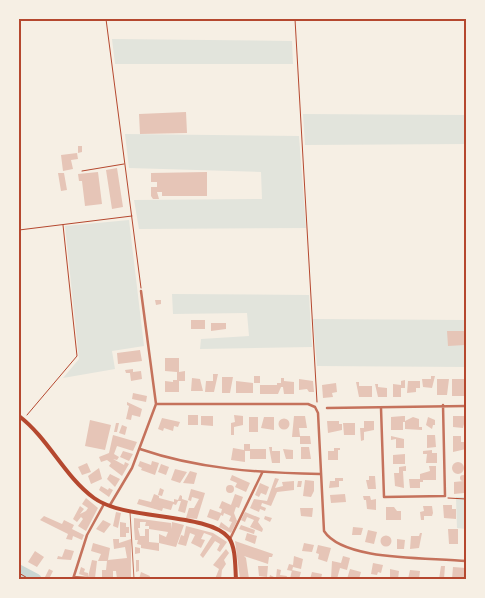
<svg xmlns="http://www.w3.org/2000/svg" width="485" height="598" font-family="'Work Sans',sans-serif">
<style>
.green{fill:#e2e4dc}
.lines{fill:none;stroke-linecap:round;stroke-linejoin:round}
.river{stroke:#c9d6d2;stroke-width:11}
.building{fill:#e6c5b7}
.path{stroke:#b5482f;stroke-width:1}
.service{stroke:#c5725c;stroke-width:1}
.minor{stroke:#c5725c;stroke-width:2.5}
.secondary{stroke:#b5482f;stroke-width:4}
.neatline{fill:none;stroke:#b5482f;stroke-width:2}
</style>
<rect width="100%" height="100%" fill="#f6efe4"/>
<!-- green -->
<path class="green" d="M112,39L292,41L293,64H115Z
M303,114L466,115V144L305,145Z
M125,134L299,136L306,228L139,229L134,200L262,199L261,172L129,168Z
M129,220L144,346L112,351L115,369L63,378L79,359L65,226Z
M172,294L309,295L312,347L200,349L201,339L249,336L247,313L173,314Z
M313,319L466,320V367L317,366Z
M456,497H466V529L457,528Z"/>
<g class="lines">
<!-- river -->
<path class="river" d="M19,570L36,579"/>
</g>
<!-- building -->
<path class="building" d="M186,112L187,133L140,134L139,114Z
M78,146H82V152L78,153Z
M77,153L78,159L71,160L73,169L63,171L61,155Z
M117,168L123,207L112,209L106,170Z
M98,172L102,204L85,206L82,181H79L78,174Z
M207,172V196H162V192H157L159,199H153L151,196V187H157V182H151V173Z
M58,173H64L67,190L61,191Z
M155,300H161V304L156,305Z
M191,320H205V329H191Z
M211,323H226V329L211,331Z
M447,331H465V345L448,346Z
M140,350L142,361L118,364L117,353Z
M165,358H179V372L185,371V381H179V392H165V381L173,382V380H177V372L165,371Z
M133,369V372L141,371L142,379L131,381L130,373H126L125,370Z
M213,374H218L214,392H205L206,381H213Z
M254,376H260V383H254Z
M431,376H435L432,388L423,387L422,379H431Z
M222,377H233L230,393H222Z
M192,378L200,379L203,391H191Z
M281,378H284V381L294,382V394H284L283,387H281L278,394H260V385H277V383H281Z
M299,379L313,381L314,392H309L307,389L299,390Z
M437,379H449L447,395H437Z
M452,379H465V396H452Z
M405,380V388H401V397H393V384L401,385V381Z
M236,381L253,383V393H236Z
M408,381H420V388H416V392L407,393Z
M356,382H359V386H372V397H359Z
M336,383L337,392L332,393L333,397L323,398L322,385Z
M375,384H378V387L387,388V397H378Z
M133,393L147,396L146,402L132,399Z
M127,402L142,409L140,417L132,415L131,420L126,419L129,406L127,405Z
M188,415H198V425H188Z
M234,415L243,416V425L234,427V435H231V423L235,422Z
M201,416H213V426L201,425Z
M294,416H305L307,428H299L300,436H310L311,444H300V437H292Z
M403,416H405V421L413,417L419,419V427H422V430L405,429V422H403V430H391V417Z
M453,416H466L463,428L453,427Z
M249,417H258V432H249Z
M264,417H274V430L261,428Z
M428,417L435,420V425H433L432,429L426,425Z
M162,418L180,422L178,427L174,426L173,431L164,428L163,431L158,429Z
M278.5 424a5.5 5.5 0 1 1 11 0a5.5 5.5 0 1 1-11 0Z
M90,420L111,425L105,450L85,446Z
M327,421H339V424H342V430L328,433Z
M364,421H374V430L364,432V440L361,441L360,428H364Z
M116,423H119L117,432H114Z
M343,423H355V435H344Z
M122,425L127,427L125,435L119,433Z
M113,435L137,442L133,451L117,446L114,454L119,457L117,460L113,459L124,465L125,462L129,464L122,476L109,466L111,463L107,460L101,462L99,457L109,453Z
M427,435H435L436,447L427,448Z
M391,436L404,439V448H396V439L391,440Z
M453,436H461V442H465L466,449L453,452Z
M244,444H250V449H266V459H250V451H245V462L231,460L233,448L244,450Z
M269,447H272V451H280V463H272Z
M301,447H309L311,459H301Z
M334,448H340V450H338V460H328V451H334Z
M283,449L293,450V459H286Z
M432,450V453H437V463H426L427,454H423V451Z
M123,451L133,454L129,461L120,457Z
M405,454V464H393V455Z
M140,461L151,465L152,461L159,463L155,475L141,470L142,468L138,466Z
M452 468a6 6 0 1 1 12 0a6 6 0 1 1-12 0Z
M87,463L91,472L82,475L78,467Z
M161,464L169,467L166,475L158,472Z
M406,466V471H403L404,488L395,486L394,473H399V467Z
M429,466H436V480H423V482H420V488H410L409,479H420V474L430,471Z
M99,468L102,479L91,484L88,476Z
M175,469L187,472L180,483L171,480Z
M190,471L197,473L194,484L183,483Z
M110,474L120,479L115,487L107,479Z
M460 478a3 3 0 1 1 6 0a3 3 0 1 1-6 0Z
M232,475L250,483L246,492L235,487L237,483L230,480Z
M369,476H375L376,489H368L366,480H369Z
M275,478L279,479L275,488L283,486L282,482L294,481V490L277,492L271,506L262,503L261,506L266,508L265,511L260,509L259,512L250,508L254,499L267,501Z
M335,478H343V481H339V487L329,488L330,481H335Z
M305,480L314,481V491L311,497L303,496Z
M298,481H302L301,487H297Z
M464,481V493L454,494V482Z
M260,483L269,487L266,495L261,493L259,497L255,495Z
M226 489a4 4 0 1 1 8 0a4 4 0 1 1-8 0Z
M101,486L108,490L109,488L113,490L109,497L99,490Z
M160,488L164,490L162,496L158,495Z
M191,489L205,493L197,519L186,518L189,508H194L199,499L192,497L191,501L188,500Z
M154,494L159,496V498L174,502V499L178,500L180,495L182,496V499L188,501L185,513L178,511L181,501H178L176,505L173,504L171,510L163,508L162,511L137,504L139,499L151,502Z
M235,494L243,497L239,508L236,507L234,513L237,521L231,533L219,527L221,522L229,528L232,522L229,521L231,516L224,513L223,516L221,515L218,521L207,517L210,509L221,513L222,509L219,508L222,501L231,505Z
M345,494L346,502L331,503L330,495Z
M363,496H370L371,500L376,499V510L367,509L366,500H364Z
M86,498L98,508L86,531L78,526L83,519L81,517L77,522L73,519L80,506L84,509L80,514L86,511L88,508L82,504Z
M443,505H452V509H456V519L444,518Z
M423,506H432L433,513L432,516H424V520H421L420,512L424,511Z
M386,507H394L397,511H401V520H386Z
M300,508H313L312,517L301,516Z
M116,512L121,513L118,528L113,526Z
M245,512L260,518L258,522L263,529L262,532L250,527L254,520L247,517L245,522L241,520Z
M44,516L62,524L64,520L74,525L72,529L84,535L82,540L73,536L72,540L66,539L68,534L40,520Z
M265,516L272,518L270,522L264,519Z
M134,518L171,523V529L172,522L184,525L176,547L159,543V551L141,548V545L137,544L138,540H135L134,528H138L140,536H145V529H149V542L159,543V534L166,537L168,532L149,529V526H145L146,522H140V528H134Z
M103,520L111,524L104,533L96,529Z
M120,522L126,523V527H129V533H126V537H120Z
M241,525L255,530L254,534L239,529Z
M186,526L213,533L227,542L220,552L217,550L220,544L215,541L203,558L200,555L212,536L204,533L201,539L205,540L201,548L191,543L195,535L190,533L186,546L178,544L181,535L184,536Z
M353,527L363,528L361,535H352Z
M448,529H458V544H449Z
M368,530L377,532L374,544L365,542Z
M247,533L257,536L255,544L245,540Z
M420,533H422L419,548L410,549L411,536H419Z
M380.5 541a5.5 5.5 0 1 1 11 0a5.5 5.5 0 1 1-11 0Z
M113,539H119V543L131,539V579H117L116,571H113V578H102V570H106L107,561H98L101,554L91,551L93,543L110,548L108,560L127,558L125,547L114,549Z
M397,539L405,540L404,549H397Z
M235,541L273,554L272,557H269L268,564L244,556L246,558L249,579H240Z
M304,543L314,545L312,552L302,551Z
M318,545L331,548L327,562L318,559L319,554L316,553Z
M135,547L140,548V553L135,554Z
M65,549L74,551L71,560L57,559L58,556L62,557Z
M226,549L229,553L224,560L226,564L222,570L221,579H215L219,569L213,565Z
M35,551L44,557L37,567L28,562Z
M294,556L303,559L301,569L293,567L292,571L287,570L289,564L293,565Z
M343,556L350,558L347,570L340,568L337,579H331L332,561L341,563Z
M92,560L97,561L95,578L88,577Z
M136,560H139V571L136,572Z
M373,563L383,565L381,573L378,572L377,575L371,574Z
M258,566H268L267,577L259,576Z
M441,566H445L444,579H439Z
M81,567L85,569L84,572L88,573V577L79,574Z
M453,567L466,568V579H452Z
M49,569L53,571L49,579L45,577Z
M277,569L281,570L280,575L287,576L286,579H269L270,575L276,578Z
M350,569L361,572L359,579H347Z
M390,569L399,571L398,579H390Z
M292,570L301,572L299,579H290Z
M410,570L420,571L419,579H408Z
M141,572L150,576L149,579H139Z
M312,572L322,574L321,579H310Z"/>
<g class="lines">
<!-- path -->
<path class="path" d="M106,19L141,288
M295,19L317,402
M82,171L124,164
M19,230L132,216
M27,415L77,356L63,225
M448,498L466,499
M19,573L29,579"/>
<!-- service -->
<path class="service" d="M130,512L134,579"/>
<!-- minor -->
<path class="minor" d="M156,404H308L315,407L318,413L324,531C344,562 431,557 466,561
M327,408L466,406
M381,408L384,497L445,496L443,405
M140,449C198,469 259,473 320,474
M110,505L132,468L156,404L141,291
M230,539L262,473
M74,577L98,579
M73,579L87,535L104,504"/>
<!-- secondary -->
<path class="secondary" d="M19,416C49,439 64,476 94,498C125,521 208,512 229,538C236,548 235,567 236,579"/>
</g>
<!-- border -->
<rect width="485" height="598" fill="none" stroke="#f6efe4" stroke-width="40"/>
<rect x="20" y="20" width="445" height="558" class="neatline"/>
</svg>
